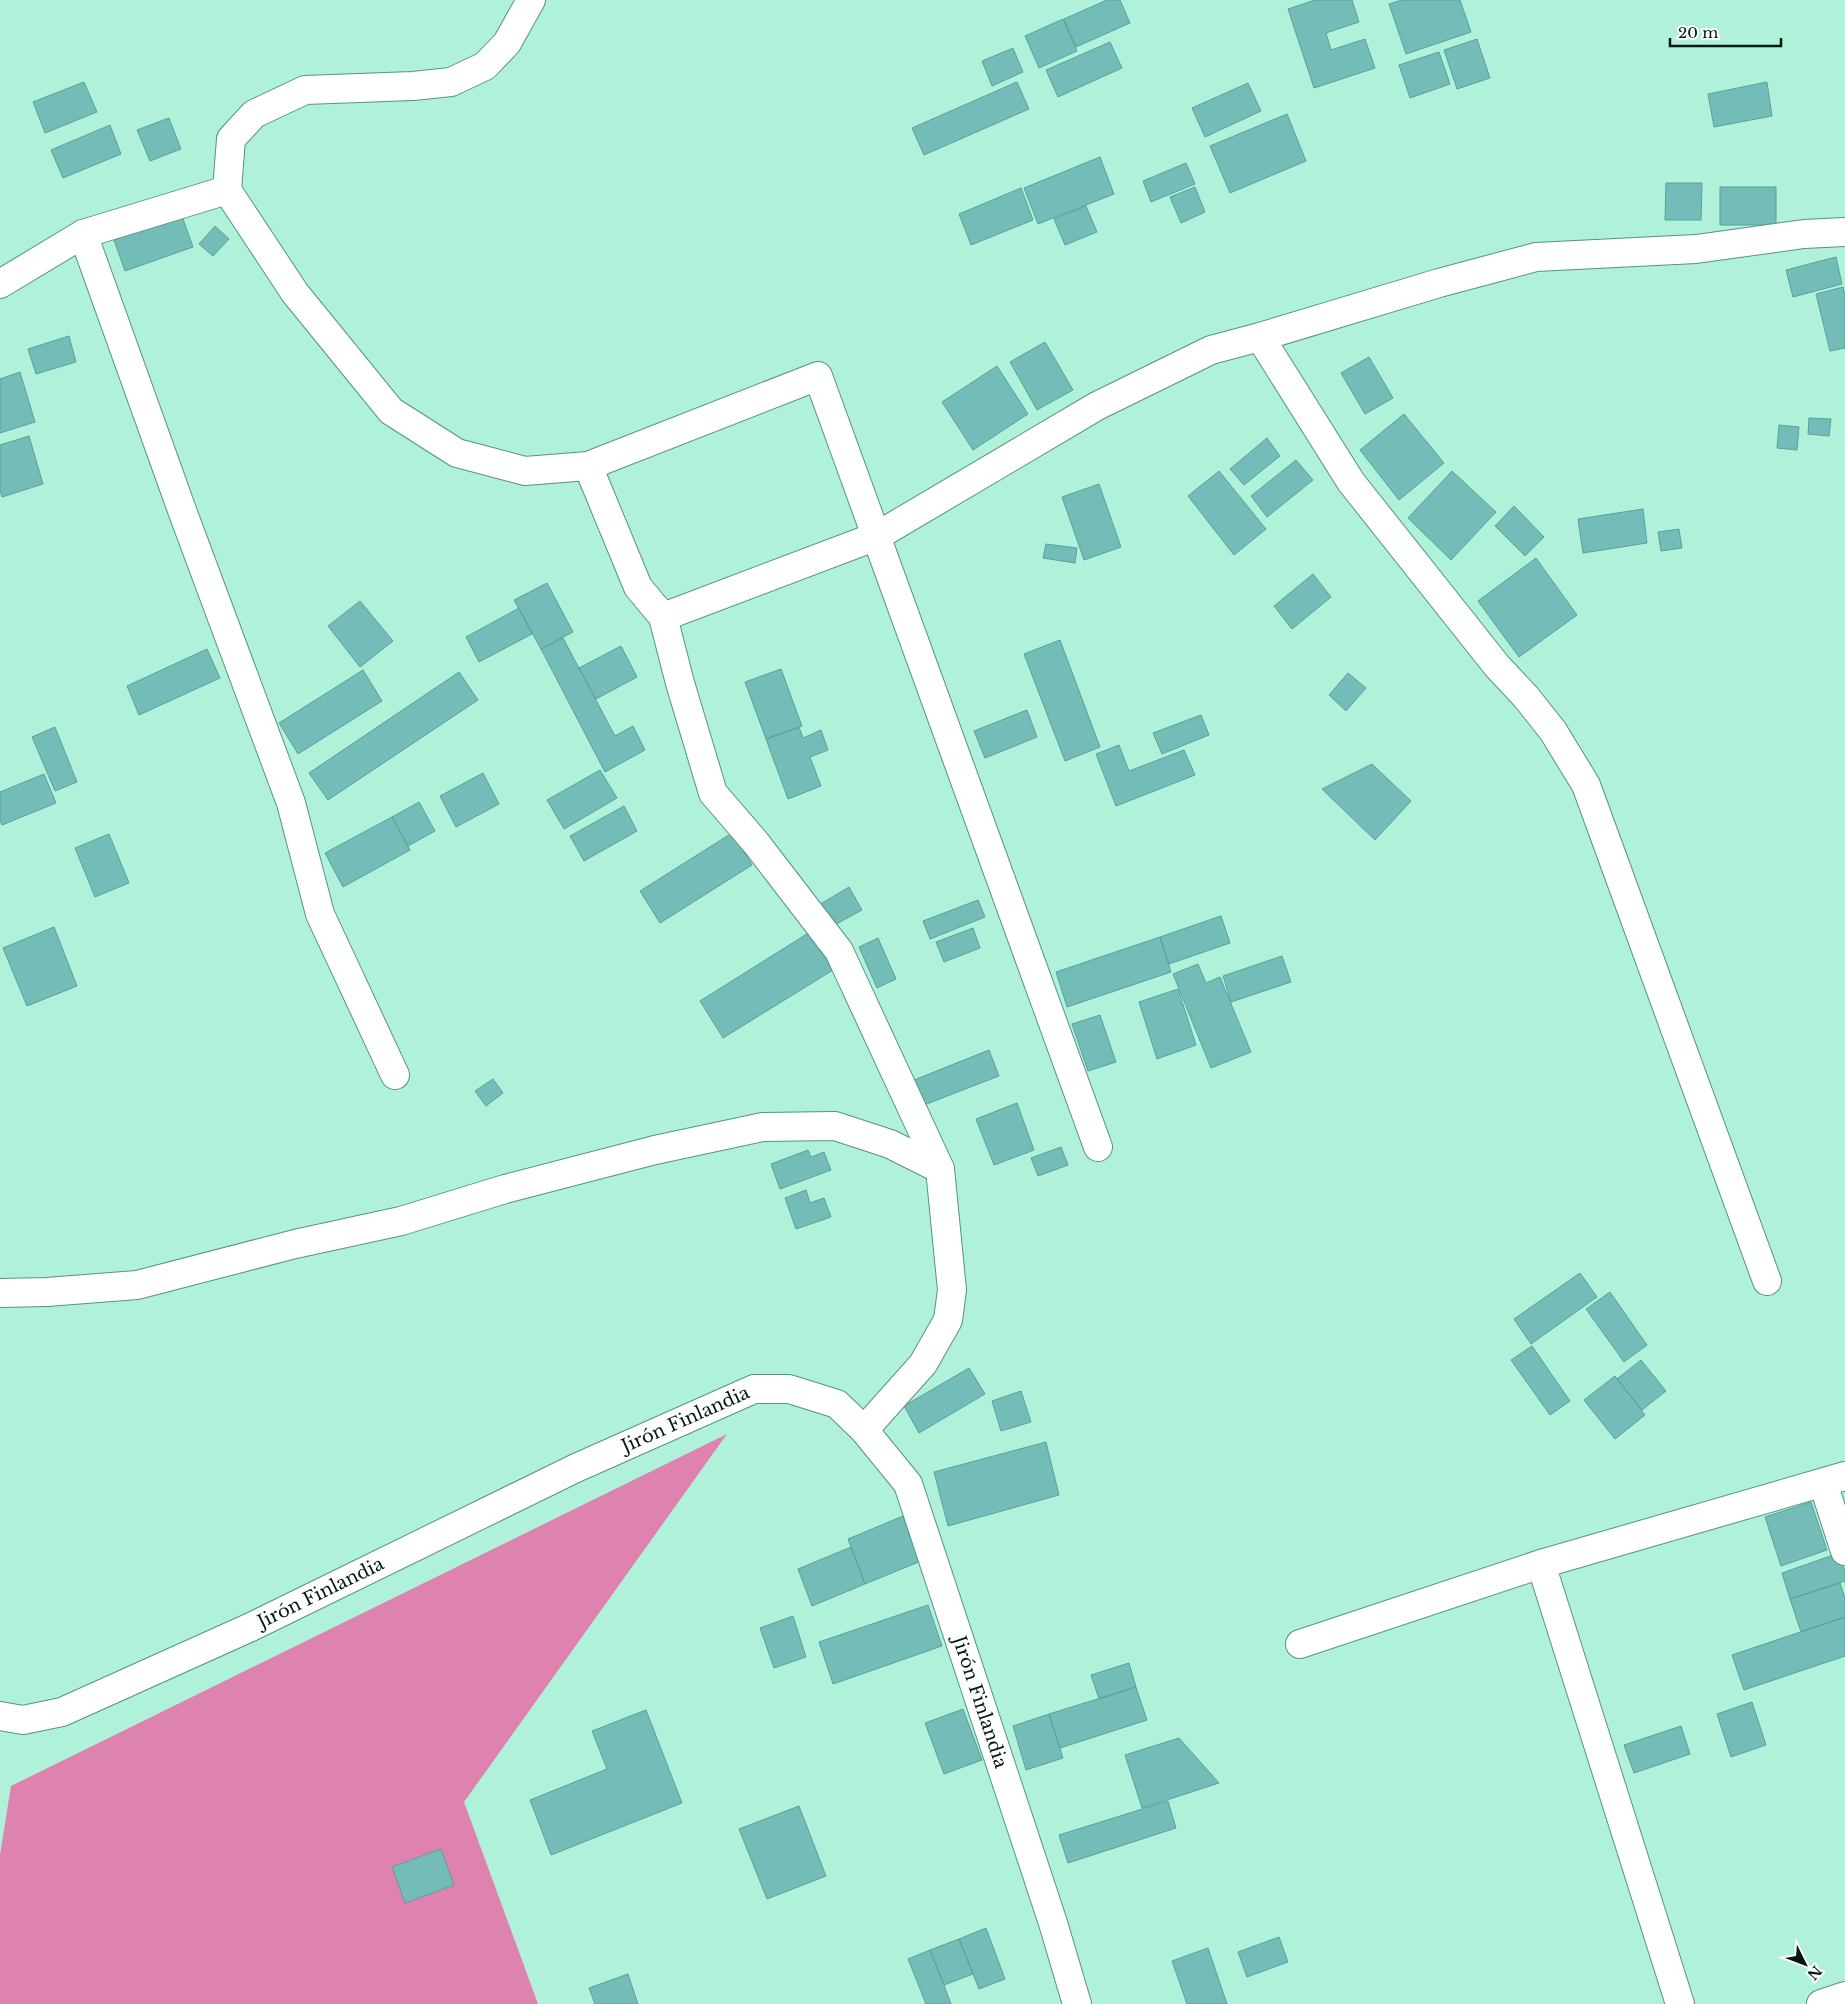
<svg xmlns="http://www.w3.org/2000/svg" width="1845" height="2004" font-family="'Libre Baskerville',serif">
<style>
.forest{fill:#de82af}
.building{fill:#74bcb7;stroke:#59a19c}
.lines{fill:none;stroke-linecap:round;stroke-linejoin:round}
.minor-casing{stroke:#56947f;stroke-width:30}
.minor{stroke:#fff;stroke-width:28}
.labels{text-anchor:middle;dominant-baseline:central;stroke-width:5;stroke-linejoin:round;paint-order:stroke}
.street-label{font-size:18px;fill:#011911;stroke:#fff}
</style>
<rect width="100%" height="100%" fill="#b0f1d9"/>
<!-- forest -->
<path class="forest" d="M727,1434L464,1802L538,2004H0V1855L11,1786Z"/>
<!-- building -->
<path class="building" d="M1107,0H1120L1130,23L1076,47L1064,19Z
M1315,0H1352L1359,22L1326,33L1331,50L1365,39L1375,68L1314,88L1288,9Z
M1402,0H1460L1471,32L1406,54L1389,4Z
M1063,19L1077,51L1039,68L1025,36Z
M1477,39L1490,78L1457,89L1444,50Z
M1110,42L1122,68L1058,97L1046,70Z
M1013,48L1023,72L992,86L982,61Z
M1439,52L1450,84L1410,98L1399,65Z
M84,82L97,112L45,133L33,102Z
M1017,82L1029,109L924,155L912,128Z
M1767,82L1772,116L1714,127L1708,94Z
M1248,83L1261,111L1205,137L1192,108Z
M1287,114L1306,161L1230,193L1210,146Z
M169,118L181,149L150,161L137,130Z
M110,125L121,154L63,178L51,150Z
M1100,157L1114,194L1038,224L1024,188Z
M1186,163L1195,184L1151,202L1143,181Z
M1666,183H1702L1701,220H1665Z
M1195,187L1205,212L1181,223L1170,197Z
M1720,187H1776V225H1720Z
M1021,188L1033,220L971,245L959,214Z
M1086,206L1097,232L1065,245L1054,219Z
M182,216L193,247L125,271L114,240Z
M215,226L229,239L213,256L199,244Z
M1836,257L1842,284L1793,297L1786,270Z
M1843,287L1845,295V348L1830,351L1816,294Z
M69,336L76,362L36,374L28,349Z
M1045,342L1073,390L1037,410L1010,362Z
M1369,357L1393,398L1365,414L1341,373Z
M997,366L1028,414L973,450L942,402Z
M20,372L35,422L0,433V379Z
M1404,414L1444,463L1399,500L1360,450Z
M1809,418L1831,419L1829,436L1808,434Z
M1779,425L1799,427L1797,450L1777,448Z
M29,436L43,484L2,497L0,490V445Z
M1267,438L1280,456L1244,485L1230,469Z
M1296,460L1313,480L1267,517L1251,496Z
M1219,471L1266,529L1234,555L1188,496Z
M1452,471L1496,512L1451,560L1408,518Z
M1099,484L1121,547L1084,560L1062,497Z
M1514,506L1544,537L1525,556L1495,526Z
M1643,509L1647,543L1583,553L1578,519Z
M1679,529L1682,548L1661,551L1658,532Z
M1046,544L1077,548L1075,563L1043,558Z
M1536,558L1577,615L1519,657L1478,601Z
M1313,574L1331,597L1292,629L1274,606Z
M547,583L573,632L541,649L514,600Z
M360,601L393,641L360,667L328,626Z
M519,608L532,634L479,662L466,637Z
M563,638L615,736L633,726L645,750L605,772L541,649Z
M1060,640L1100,747L1065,761L1024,654Z
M621,646L637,677L596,699L579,668Z
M207,649L220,678L139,715L127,686Z
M781,669L802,726L766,739L745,682Z
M363,670L382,701L298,754L279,723Z
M459,672L478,700L328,800L309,773Z
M1348,673L1366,688L1346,711L1329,695Z
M1027,710L1037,737L985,758L974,731Z
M1201,715L1209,735L1162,754L1153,733Z
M55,727L77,782L55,791L32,737Z
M799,727L803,738L821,730L828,750L810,757L821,786L788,799L766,739Z
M1119,745L1129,771L1184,750L1195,775L1116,806L1096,754Z
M1372,764L1411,801L1375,840L1322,789Z
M600,770L617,798L564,829L547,800Z
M483,773L499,804L456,827L440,796Z
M44,774L56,803L2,825L0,820V792Z
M419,802L435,831L408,846L392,817Z
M624,806L637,831L584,861L570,836Z
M392,817L410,850L343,887L325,853Z
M732,833L752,865L660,923L640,891Z
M109,834L129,883L95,897L75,848Z
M849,887L862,910L829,928L817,906Z
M978,900L985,917L930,939L923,921Z
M1221,916L1230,943L1169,964L1160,937Z
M54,927L77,986L27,1006L3,948Z
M973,928L980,948L944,962L936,942Z
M810,932L833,970L723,1038L700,1001Z
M1160,937L1171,972L1067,1007L1056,972Z
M878,938L896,979L877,988L859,947Z
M1282,956L1291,982L1231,1002L1223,976Z
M1198,964L1206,983L1220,977L1251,1052L1211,1068L1173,974Z
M1178,989L1196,1045L1157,1059L1139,1002Z
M1100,1015L1116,1062L1088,1071L1072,1024Z
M989,1050L999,1076L924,1105L914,1080Z
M493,1079L503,1093L486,1106L475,1091Z
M1017,1103L1034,1150L994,1165L976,1119Z
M1061,1147L1068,1165L1038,1176L1031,1158Z
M808,1150L811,1157L824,1152L831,1170L780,1189L771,1164Z
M806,1190L810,1203L824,1198L831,1217L796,1229L785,1198Z
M1580,1273L1597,1297L1531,1344L1514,1319Z
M1610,1292L1647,1345L1624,1362L1586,1309Z
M1532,1346L1570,1401L1550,1415L1511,1360Z
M1641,1360L1666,1391L1642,1410L1617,1379Z
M969,1368L985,1394L919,1433L904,1406Z
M1615,1376L1645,1415L1615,1439L1584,1400Z
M1021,1391L1031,1422L1001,1431L992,1401Z
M1046,1442L1059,1495L948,1526L934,1472Z
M1811,1502L1827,1550L1781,1566L1765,1517Z
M903,1516L921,1561L865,1584L848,1539Z
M851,1547L865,1584L812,1606L798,1569Z
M1839,1553L1845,1572V1581L1790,1599L1782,1573Z
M1840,1583L1845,1598V1617L1801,1632L1790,1599Z
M928,1605L942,1646L833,1684L819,1642Z
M793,1616L806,1657L774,1668L760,1628Z
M1845,1617V1656L1744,1690L1732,1655Z
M1129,1663L1136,1687L1099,1699L1091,1675Z
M1136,1687L1147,1720L1060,1748L1049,1714Z
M1752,1702L1766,1745L1731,1757L1717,1714Z
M963,1709L982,1760L944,1774L925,1723Z
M646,1710L682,1803L551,1855L530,1800L607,1769L592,1731Z
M1049,1714L1063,1758L1026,1770L1013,1726Z
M1681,1726L1690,1754L1634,1773L1624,1745Z
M1179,1738L1219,1783L1142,1808L1125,1755Z
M1168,1801L1176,1828L1068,1863L1059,1835Z
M799,1806L826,1876L767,1899L739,1829Z
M441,1849L454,1885L405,1903L392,1867Z
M986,1928L1005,1979L979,1989L959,1939Z
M1279,1937L1288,1962L1247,1977L1238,1952Z
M959,1939L973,1974L944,1985L930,1950Z
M1208,1948L1227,2004H1187L1172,1961Z
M930,1950L944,1985L951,2004H926L908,1959Z
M628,1974L638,2004H595L589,1988Z"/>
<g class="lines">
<defs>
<g id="minor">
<path d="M531,0L507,43L485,66L451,82L413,86L305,90L254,114L231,139L227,190L295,293L391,411L457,453L525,471L588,466L818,376L1098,1147"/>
<path d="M83,234L183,513L291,803L320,914L395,1075"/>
<path d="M0,284L83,234L227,190"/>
<path d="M1260,337L1351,482L1497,666L1526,697L1553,731L1586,785L1767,1281"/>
<path d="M588,466L638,587L663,617L680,683L713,793L756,843L839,951L940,1169L952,1290L948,1320L923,1364L864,1430"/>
<path d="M663,617L877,536L1097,406L1211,350L1260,337L1439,283L1536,257L1696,249L1804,234L1845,232"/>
<path d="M0,1293L47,1292L137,1285L295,1244L401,1221L505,1189L655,1150L763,1127L835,1126L890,1144L940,1169"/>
<path d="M1823,1483L1845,1551"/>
<path d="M1541,1564L1680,2004"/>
<path d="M1300,1644L1541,1564L1845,1476"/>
<path id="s1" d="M0,1716L23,1720L62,1712L251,1627L576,1468L754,1389H789L837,1404L864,1430L908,1484L1053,1923L1077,2004"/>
<path d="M1821,2004L1845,1996"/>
</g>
</defs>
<!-- minor casing -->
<use href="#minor" class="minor-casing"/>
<!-- minor -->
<use href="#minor" class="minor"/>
</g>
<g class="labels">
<!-- street labels -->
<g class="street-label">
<text stroke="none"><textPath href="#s1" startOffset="752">Jirón Finlandia</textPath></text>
<text stroke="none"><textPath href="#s1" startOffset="348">Jirón Finlandia</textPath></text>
<text stroke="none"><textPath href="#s1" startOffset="1249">Jirón Finlandia</textPath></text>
</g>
</g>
<!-- north arrow -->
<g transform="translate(1805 1964) rotate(132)" stroke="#ffffff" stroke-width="4" paint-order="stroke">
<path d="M0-4L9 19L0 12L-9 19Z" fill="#011911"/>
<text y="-8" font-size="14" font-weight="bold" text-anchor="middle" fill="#011911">N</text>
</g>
<!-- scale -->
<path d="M1670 38v8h111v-8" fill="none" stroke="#011911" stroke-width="2.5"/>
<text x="1678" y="38" font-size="15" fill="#011911" stroke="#ffffff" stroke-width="4" paint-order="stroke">20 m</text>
</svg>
